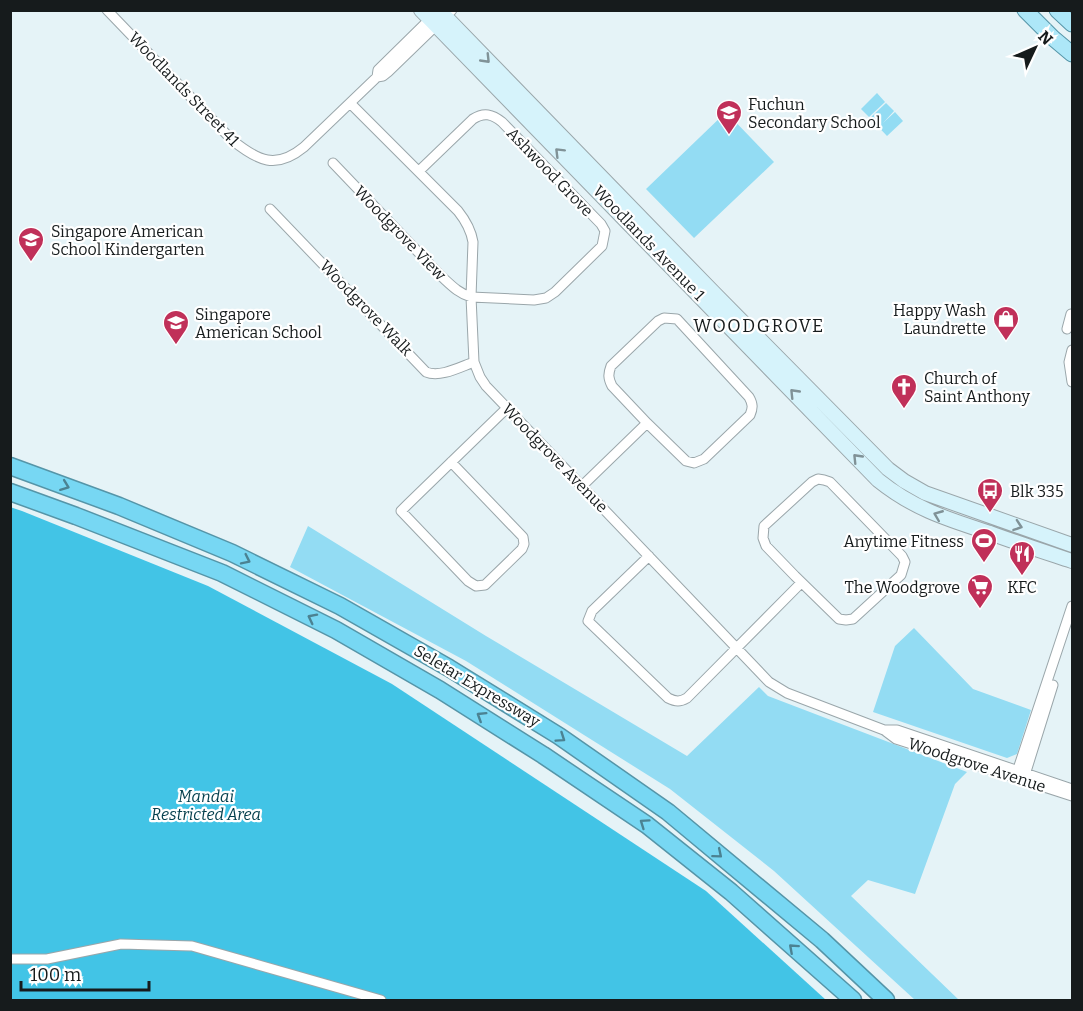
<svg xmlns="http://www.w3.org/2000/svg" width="1083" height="1011" font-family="Bitter,serif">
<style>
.green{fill:#93dcf3}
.forest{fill:#42c4e6}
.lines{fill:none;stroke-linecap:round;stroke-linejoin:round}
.street-casing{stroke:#9aa6aa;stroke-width:11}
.secondary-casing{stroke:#9aa6aa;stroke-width:16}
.primary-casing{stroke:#5595a8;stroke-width:17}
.highway-casing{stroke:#5595a8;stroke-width:19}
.street{stroke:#fff;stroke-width:9}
.secondary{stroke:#d6f3fb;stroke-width:14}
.primary{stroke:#ade7f8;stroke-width:15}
.highway{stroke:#77d7f3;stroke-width:16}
.oneway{stroke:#809297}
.oneway2{stroke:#4b8292}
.labels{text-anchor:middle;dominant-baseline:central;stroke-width:4.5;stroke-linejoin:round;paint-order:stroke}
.street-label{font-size:16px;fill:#161b1c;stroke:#fff}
.poi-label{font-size:16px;fill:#161b1c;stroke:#fff;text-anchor:start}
.park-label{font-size:16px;font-style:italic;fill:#023e4c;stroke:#fff}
.neighbourhood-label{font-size:18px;letter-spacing:1.5px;fill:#161b1c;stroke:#fff}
</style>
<rect width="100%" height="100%" fill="#e5f3f7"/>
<!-- green -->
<path class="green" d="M877,93L885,102L869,117L861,109Z
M886,103L894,111L883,123L895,112L903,121L887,136L870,118Z
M726,112L774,162L694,238L646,189Z
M308,526L486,636L687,756L759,687L768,696L967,772L955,784L915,894L868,880L851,896L959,1000H915L774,871L670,789L466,661L290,567Z
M914,628L973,689L1031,710L1017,754L1007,758L873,712L895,646Z"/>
<!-- forest -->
<path class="forest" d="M10,507L22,511L208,586L392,684L706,891L826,1000H11Z"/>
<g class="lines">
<defs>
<path id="street" d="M107,10L232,140C258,161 276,170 304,147L377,77L383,76L388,72L452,10
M377,77L378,70L433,16
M350,103L458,211C466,221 471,230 473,242L471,297L474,362L480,377L486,386L769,682L787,693L884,730L896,739L1072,796
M333,163L441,276C451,285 458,293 471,297L534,300L546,298L555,292L602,246L605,231L601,224L502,122C492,114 484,112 473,119L419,171
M270,209L426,372C440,378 460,367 474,362
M664,318L677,319L749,397C753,404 753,408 750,415L704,459L694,463L686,461L647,423L612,386C608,378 608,374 611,366L658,321Z
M1067,329L1071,314L1072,315
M1072,350L1069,362L1072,382
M451,462L523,537L524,544L522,549L485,585L476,586L468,581L401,511L407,505L507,408
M818,479L824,480L830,482L902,556L905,562L901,575L853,619L846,620L839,619L795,576L766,546L763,538L764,526L812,482Z
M582,486L647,423
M649,556L592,611L588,621L668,698C676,702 680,702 687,698L801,583
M884,730H897L1072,789
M1016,775L1072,606
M1024,778L1053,685
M10,959H47L121,944L192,946L381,1000"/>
<path id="secondary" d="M421,10L878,480C914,509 947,519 990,533C1017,543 1045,552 1072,561
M439,10L713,292L888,469L904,481L925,493L1072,545"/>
<path id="primary" d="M1025,10L1053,38L1072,54
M1057,10L1072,24"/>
<path id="highway" d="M10,466L119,506L232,553L340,606L449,668L559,736L668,812L822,940L886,1000
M10,492L76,516L222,573L336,630L440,690L543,755L647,825L731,892L853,1000"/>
</defs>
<!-- street casing -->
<use href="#street" class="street-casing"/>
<!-- secondary casing -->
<use href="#secondary" class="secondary-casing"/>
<!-- primary casing -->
<use href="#primary" class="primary-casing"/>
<!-- highway casing -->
<use href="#highway" class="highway-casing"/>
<!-- street -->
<use href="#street" class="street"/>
<!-- secondary -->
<use href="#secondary" class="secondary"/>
<!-- primary -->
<use href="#primary" class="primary"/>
<!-- highway -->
<use href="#highway" class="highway"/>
</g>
<!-- one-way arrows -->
<defs><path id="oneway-chevron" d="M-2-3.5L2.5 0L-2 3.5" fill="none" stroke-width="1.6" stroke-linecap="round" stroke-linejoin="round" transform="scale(1.5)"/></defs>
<g class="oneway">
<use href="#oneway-chevron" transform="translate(486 59) rotate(46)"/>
<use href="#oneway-chevron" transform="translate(559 152) rotate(-135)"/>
<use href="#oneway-chevron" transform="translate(794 393) rotate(-134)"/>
<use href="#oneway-chevron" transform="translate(857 458) rotate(-134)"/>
<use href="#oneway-chevron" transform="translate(938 515) rotate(-158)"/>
<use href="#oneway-chevron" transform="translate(1018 526) rotate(19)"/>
</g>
<g class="oneway2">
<use href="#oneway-chevron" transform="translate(65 486) rotate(21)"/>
<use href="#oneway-chevron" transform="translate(246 560) rotate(26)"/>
<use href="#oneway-chevron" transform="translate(312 618) rotate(-153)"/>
<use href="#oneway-chevron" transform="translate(481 716) rotate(-148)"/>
<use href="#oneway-chevron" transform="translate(561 738) rotate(34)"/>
<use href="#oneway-chevron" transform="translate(644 823) rotate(-145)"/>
<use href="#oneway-chevron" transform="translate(718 854) rotate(40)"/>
<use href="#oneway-chevron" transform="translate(793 948) rotate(-138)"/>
</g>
<!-- icons -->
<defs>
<symbol id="school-pin" viewBox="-11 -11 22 30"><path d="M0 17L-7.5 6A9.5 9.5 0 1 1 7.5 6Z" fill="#c03059" stroke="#fff"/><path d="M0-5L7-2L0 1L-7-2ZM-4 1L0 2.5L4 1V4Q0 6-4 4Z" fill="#fff"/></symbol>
<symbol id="shop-pin" viewBox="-11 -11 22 30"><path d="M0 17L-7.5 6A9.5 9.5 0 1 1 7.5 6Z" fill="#c03059" stroke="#fff"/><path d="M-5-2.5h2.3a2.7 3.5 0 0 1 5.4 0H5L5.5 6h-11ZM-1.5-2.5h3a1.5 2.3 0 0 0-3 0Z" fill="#fff"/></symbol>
<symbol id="church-pin" viewBox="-11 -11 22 30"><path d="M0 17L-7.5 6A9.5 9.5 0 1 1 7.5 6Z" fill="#c03059" stroke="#fff"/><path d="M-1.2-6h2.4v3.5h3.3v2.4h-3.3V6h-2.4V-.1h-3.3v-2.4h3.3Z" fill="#fff"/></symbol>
<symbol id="bus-pin" viewBox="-11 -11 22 30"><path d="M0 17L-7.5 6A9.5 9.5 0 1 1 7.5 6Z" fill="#c03059" stroke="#fff"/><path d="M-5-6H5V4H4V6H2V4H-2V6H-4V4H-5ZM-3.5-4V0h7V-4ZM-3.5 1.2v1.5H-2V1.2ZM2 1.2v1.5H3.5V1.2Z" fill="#fff"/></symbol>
<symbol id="stadium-pin" viewBox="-11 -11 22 30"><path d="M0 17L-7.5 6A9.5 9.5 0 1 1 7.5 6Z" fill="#c03059" stroke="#fff"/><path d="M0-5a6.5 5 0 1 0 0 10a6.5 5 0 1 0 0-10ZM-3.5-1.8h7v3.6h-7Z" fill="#fff"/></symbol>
<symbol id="restaurant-pin" viewBox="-11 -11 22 30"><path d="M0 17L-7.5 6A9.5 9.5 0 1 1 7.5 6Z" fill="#c03059" stroke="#fff"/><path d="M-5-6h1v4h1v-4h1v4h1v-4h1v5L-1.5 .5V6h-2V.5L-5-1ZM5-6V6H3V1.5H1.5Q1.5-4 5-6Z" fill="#fff"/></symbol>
<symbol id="supermarket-pin" viewBox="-11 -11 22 30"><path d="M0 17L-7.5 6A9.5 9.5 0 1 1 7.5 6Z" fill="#c03059" stroke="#fff"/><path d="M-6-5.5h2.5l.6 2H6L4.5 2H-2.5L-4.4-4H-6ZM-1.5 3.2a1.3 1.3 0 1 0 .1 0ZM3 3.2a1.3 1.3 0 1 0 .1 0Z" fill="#fff"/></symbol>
</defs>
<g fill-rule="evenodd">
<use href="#school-pin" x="714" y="98" width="30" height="40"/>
<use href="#school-pin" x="16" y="225" width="30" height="40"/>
<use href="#shop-pin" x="991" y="304" width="30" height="40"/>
<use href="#school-pin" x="161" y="308" width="30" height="40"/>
<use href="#church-pin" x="889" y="372" width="30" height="40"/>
<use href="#bus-pin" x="975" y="476" width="30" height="40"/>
<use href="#stadium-pin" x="969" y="526" width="30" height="40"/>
<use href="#restaurant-pin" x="1007" y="539" width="30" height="40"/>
<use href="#supermarket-pin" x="965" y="572" width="30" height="40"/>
</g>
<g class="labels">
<!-- street labels -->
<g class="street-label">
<text transform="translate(184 89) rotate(46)">Woodlands Street 41</text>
<text transform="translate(550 172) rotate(46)">Ashwood Grove</text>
<text transform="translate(400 233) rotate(46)">Woodgrove View</text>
<text transform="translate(649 243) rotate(46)">Woodlands Avenue 1</text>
<text transform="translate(366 308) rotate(46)">Woodgrove Walk</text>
<text transform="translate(555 458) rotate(46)">Woodgrove Avenue</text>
<text transform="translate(477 686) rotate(31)">Seletar Expressway</text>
<text transform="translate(977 765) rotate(18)">Woodgrove Avenue</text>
</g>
<!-- poi labels -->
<g class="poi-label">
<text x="748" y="104">Fuchun<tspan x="748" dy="18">Secondary School</tspan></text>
<text x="51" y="231">Singapore American<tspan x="51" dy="18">School Kindergarten</tspan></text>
<text x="986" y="310" text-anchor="end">Happy Wash<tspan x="986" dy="18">Laundrette</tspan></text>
<text x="195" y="314">Singapore<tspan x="195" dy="18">American School</tspan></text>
<text x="924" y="378">Church of<tspan x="924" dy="18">Saint Anthony</tspan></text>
<text x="1010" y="491">Blk 335</text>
<text x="964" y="541" text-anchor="end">Anytime Fitness</text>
<text x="960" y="587" text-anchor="end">The Woodgrove</text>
<text x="1022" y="587" text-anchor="middle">KFC</text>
</g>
<!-- park labels -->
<g class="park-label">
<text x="206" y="796">Mandai<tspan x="206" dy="18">Restricted Area</tspan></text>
</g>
<!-- neighbourhood labels -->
<g class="neighbourhood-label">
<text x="759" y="326">WOODGROVE</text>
</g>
</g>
<!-- border -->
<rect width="1083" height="1011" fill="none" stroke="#161b1c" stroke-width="24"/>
<!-- north arrow -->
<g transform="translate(1035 48) rotate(46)" stroke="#ffffff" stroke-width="4.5" paint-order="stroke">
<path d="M0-4.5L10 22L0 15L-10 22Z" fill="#161b1c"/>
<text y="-9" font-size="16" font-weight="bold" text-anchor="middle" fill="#161b1c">N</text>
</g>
<!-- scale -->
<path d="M21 981v9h128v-9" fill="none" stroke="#161b1c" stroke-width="3"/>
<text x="30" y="981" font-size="18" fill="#161b1c" stroke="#ffffff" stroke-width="4.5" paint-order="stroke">100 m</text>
</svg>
